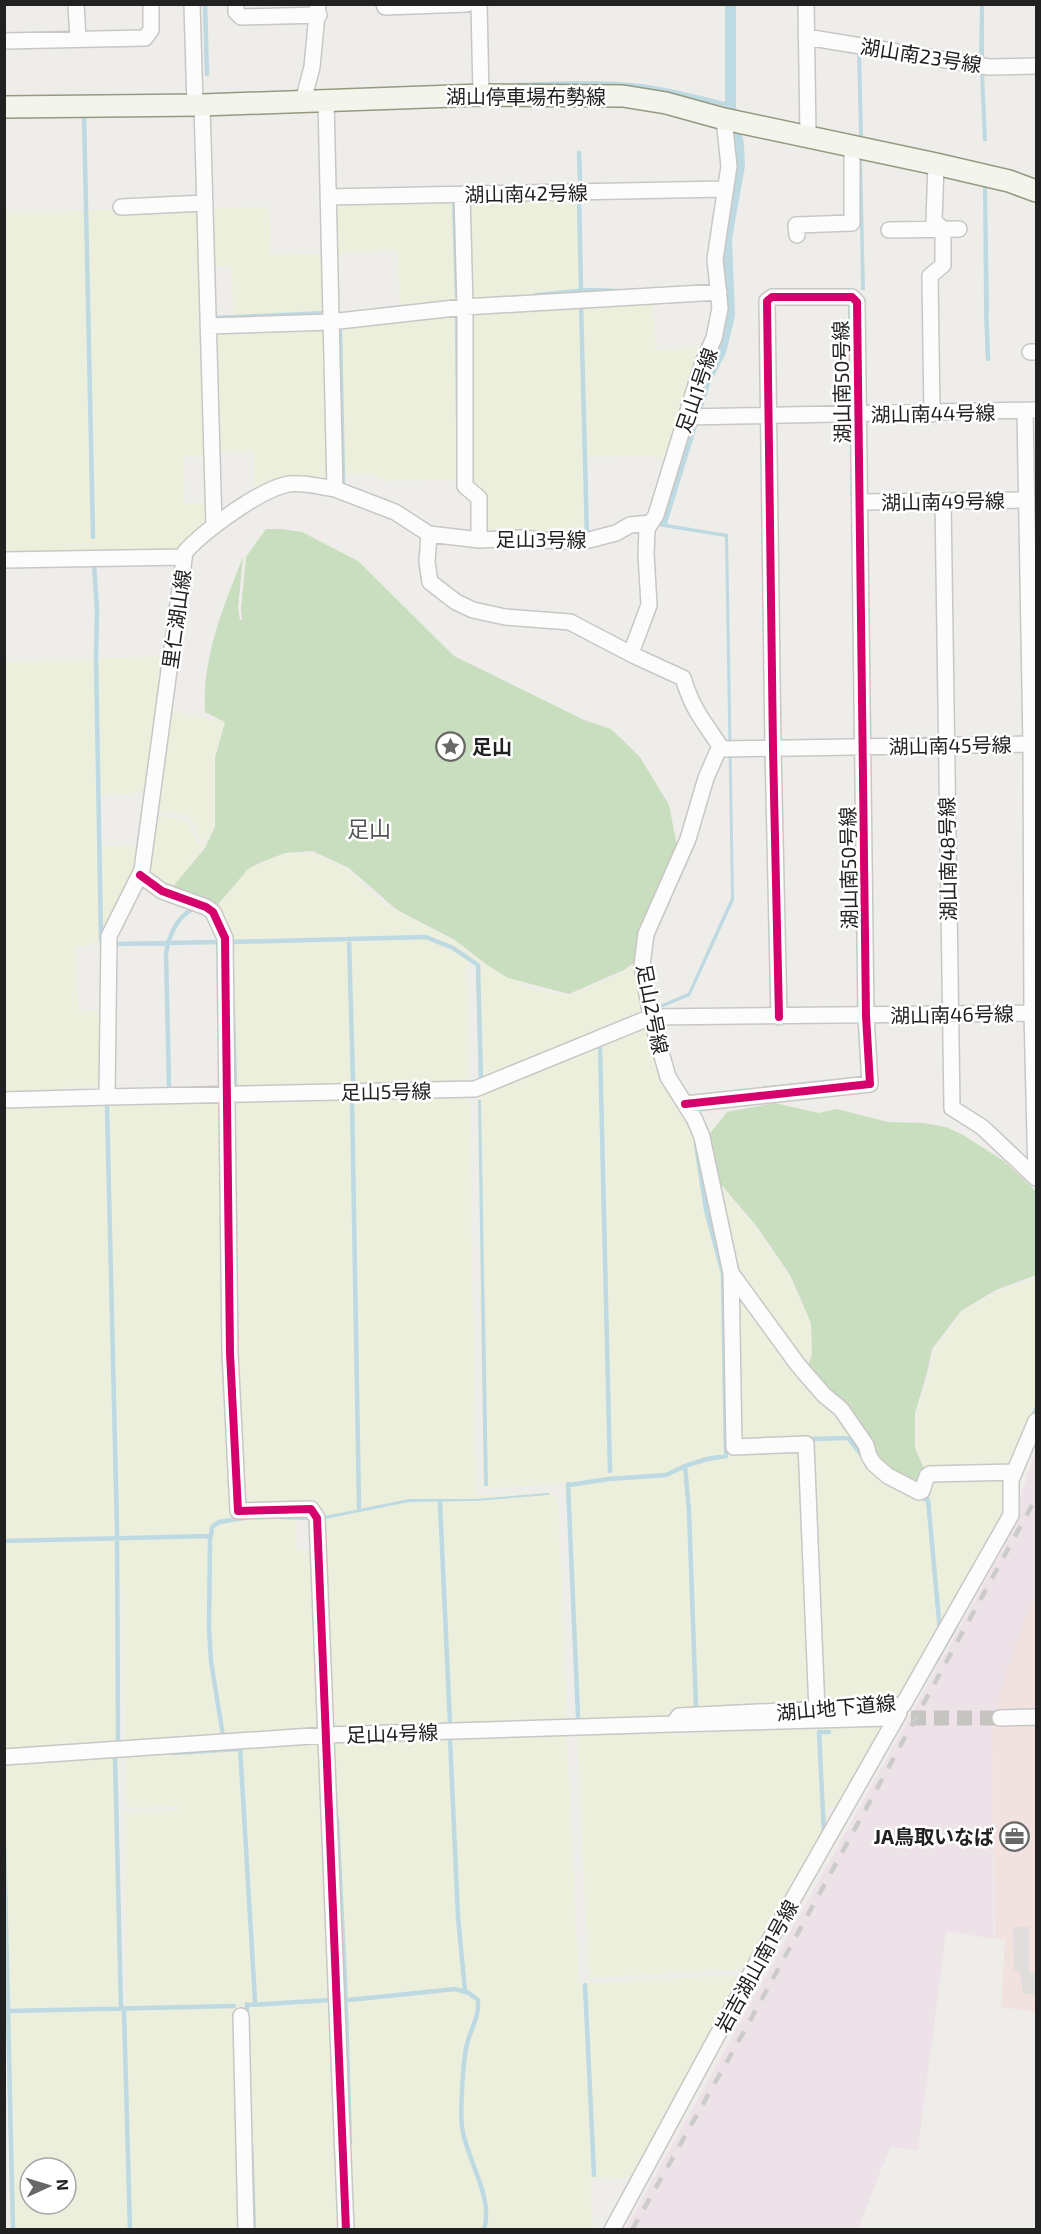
<svg xmlns="http://www.w3.org/2000/svg" width="1041" height="2234" font-family="'Exo 2','Noto Sans JP',sans-serif">
<style>
.commercial{fill:#f1e2df}
.industrial{fill:#ece2e7}
.farmland{fill:#edefdd;fill-rule:evenodd}
.forest{fill:#c8debe}
.parking{fill:#dfdedd}
.water{fill:#bdd9e2}
.lines{fill:none;stroke-linecap:round;stroke-linejoin:round}
.stream{stroke:#bdd9e2;stroke-width:4.5}
.minor-tunnel{stroke:#c6c4c1;stroke-width:15;stroke-dasharray:15 8;stroke-linecap:butt}
.minor-casing{stroke:#c8c7c5;stroke-width:18}
.secondary-casing{stroke:#969980;stroke-width:24}
.minor{stroke:#fdfcfc;stroke-width:15}
.secondary{stroke:#f3f4ec;stroke-width:21}
.rail{stroke:#cbcbca;stroke-width:4.5;stroke-dasharray:12 12;stroke-linecap:butt}
.cycleway-casing{stroke:#fff;stroke-width:11}
.cycleway{stroke:#d6006c;stroke-width:8}
.labels{text-anchor:middle;dominant-baseline:central;stroke-width:5;stroke-linejoin:round;paint-order:stroke}
.street-label{font-size:20px;fill:#212121;stroke:#fff}
.poi-label{font-size:20px;font-weight:bold;fill:#212121;stroke:#fff;text-anchor:start}
.quarter-label{font-size:22px;fill:#545454;stroke:#fff}
</style>
<rect width="100%" height="100%" fill="#efede9"/>
<!-- commercial -->
<path class="commercial" d="M1036,1591V2012L1001,2007L1005,1939H995L992,1733L1005,1675Z"/>
<!-- industrial -->
<path class="industrial" d="M1036,1450V1591L1005,1675L992,1733L994,1939L946,1931L918,2150L890,2147L858,2229L625,2230L1004,1547Z"/>
<!-- farmland -->
<path class="farmland" d="M578,197L580,293L473,302L468,297L464,200Z
M455,200L459,299L456,303L400,309L398,250L335,254L334,204Z
M269,207L271,255L325,254L327,316L234,320L231,266L210,265L209,208Z
M191,208L200,214L207,456L184,457L185,504L206,503L207,528L181,553L5,556L4,212Z
M652,300L656,350L704,347L667,461L653,456L587,457L582,303Z
M579,302L584,537L547,538L546,531L482,530L483,491L469,482L471,311Z
M455,312L460,317L461,480L385,481L373,475H340L337,330L341,325Z
M327,329L330,478L327,482L255,497L254,451L216,453V331Z
M168,656L150,792L99,796V846L144,845L138,873L104,942L76,947L78,1011L104,1010L103,1086L5,1092L4,662Z
M167,710L224,722L214,759V827L207,842L199,839L190,817L154,809Z
M154,814L188,821L196,842L205,846L179,879L167,891L143,874Z
M311,853L347,869L386,905L456,942L484,964H475L467,960L469,1078L468,1083L234,1088L229,944L426,938L434,941L426,937L229,941L216,909L243,876L251,868L271,860L285,855Z
M635,964L645,1009L479,1081L475,965L485,966L534,990L570,996L626,971Z
M645,1026L649,1029L661,1080L673,1095L698,1139L710,1211L725,1272L729,1453L799,1448L802,1453L810,1707L666,1720L582,1722L576,1716L567,1509L563,1483L488,1489L487,1487H483L477,1100L482,1094L568,1057Z
M467,1095L470,1105L476,1497L549,1492L556,1498L559,1512L567,1716L563,1723L334,1731L330,1727L320,1506L243,1507L239,1504L234,1101Z
M219,1099L231,1517L296,1515L297,1551L315,1550L320,1728L125,1744L123,1586H119L120,1741L118,1744L5,1750V1104Z
M714,1178L757,1230L789,1276L810,1324V1355L805,1370L739,1279Z
M1036,1278V1414L1013,1469L927,1472L916,1448L917,1413L930,1373L935,1350L963,1312L997,1292Z
M737,1284L801,1369L929,1478L1007,1474V1512L902,1697L900,1696L892,1701L821,1702L810,1438L737,1440Z
M885,1726L840,1805L827,1809L832,1830L745,1969L589,1978L577,1738L582,1731L661,1728L673,1736L694,1735L692,1731Z
M563,1732L567,1739L579,1983L747,1975L635,2177L591,2180L593,2229H348L331,1746L337,1740Z
M317,1741L322,1745L341,2229H252L245,2006L236,2007L242,2229H10L5,1921L4,1761L118,1752L122,2007H126L125,1813L179,1810L178,1806L127,1808L126,1752ZM30,2168H66V2204H30Z"/>
<!-- forest -->
<path class="forest" d="M266,529H282L302,532L358,561L454,656L584,720L611,729L640,757L669,805L678,851L634,963L624,970L569,994L508,978L487,965L455,940L397,910L349,868L312,851L285,853L262,862L248,869L215,908L171,889L205,848L215,827V758L225,722L205,712C202,658 223,607 243,557L238,608L240,620H242L241,608L246,557Z
M775,1103L819,1113L837,1109L888,1122L923,1123L946,1127L963,1135L1004,1161L1036,1191V1275L996,1290L961,1311L932,1349L927,1373L915,1413V1448L926,1473L921,1488L889,1474L806,1371L812,1354L811,1323L790,1275L758,1228L713,1175L707,1134L711,1132L727,1112Z"/>
<!-- parking -->
<path class="parking" d="M1013,1927H1029V1973H1036V1995L1023,1993L1020,1972L1014,1970Z"/>
<!-- water -->
<path class="water" d="M725,5H736V107L744,144L745,166L732,239L735,316L726,353L710,384L667,524L728,534L734,900L690,996L480,1081L688,993L731,898L725,537L657,526L703,378L722,337L726,316V297L722,265L733,148L725,106Z
M980,5H984V59H979Z
M857,51L861,52L863,137H859Z
M980,72L984,73L987,141H983Z
M859,157L862,158L865,290H861Z
M983,186L987,187L989,311H984Z
M478,1100H481L488,1486H484Z
M549,1493V1495L475,1501L409,1502L320,1520V1517L409,1499H475Z"/>
<g class="lines">
<!-- stream -->
<path class="stream" d="M205,4L207,74
M515,85C556,84 599,81 640,86C671,90 701,98 731,106
M84,113L93,537
M579,153L580,180
M579,197L581,291
M454,201L457,296
M536,295L589,290L620,291
M581,304L587,538
M986,308L988,359
M214,313V318L327,313
M457,317L458,418
M340,329L343,482
M94,565L97,609L96,657L101,940
M349,939L353,1081
M114,944L220,942
M231,946V942L426,937L453,948L478,965L481,1082
M233,1014L235,1085
M600,1046L610,1471
M169,1086L166,953C169,936 176,919 191,910
M352,1099L359,1507
M107,1107L117,1530L118,1740
M1033,1418L1036,1409
M849,1439L864,1458
M813,1446L812,1439L846,1438
M685,1466L689,1511L696,1707
M568,1484L578,1716
M569,1485L609,1479L666,1475L685,1466L707,1459L726,1456L723,1274L706,1210L696,1144
M919,1497L928,1500L940,1631
M440,1503L450,1724
M280,1517L313,1518
M210,1538L209,1630L211,1661L223,1736
M4,1541L211,1536L212,1527L219,1522L244,1518
M935,1663L956,1626
M823,1697V1701L850,1700
M450,1739L458,1917L465,1991
M240,1747L255,2001
M174,1753L239,1749
M112,1756H115L121,2009
M337,1819L345,1980L350,2143
M824,1834L819,1732H829
M4,1837L13,2230
M585,1985L594,2175
M349,2000L455,1989L469,1993L478,2000C479,2019 471,2027 467,2044C463,2060 460,2111 462,2127C467,2161 494,2197 484,2230
M247,2004V2017
M248,2005L331,2000
M9,2011L234,2006
M124,2011L130,2230
M251,2145L254,2230"/>
<!-- minor-tunnel -->
<path class="minor-tunnel" d="M888,1718H1000"/>
<defs>
<path id="minor" d="M76,4L78,39
M192,4L195,105
M236,4V12L241,17L319,15
M384,4L385,7L467,4
M479,4L481,95
M806,4L808,136
M806,37L989,67L1036,66
M4,41L145,38L151,30V4
M303,101L312,67L318,4
M202,105L214,526
M462,194L465,307V486L479,498V540
M328,197L724,189
M121,207L205,203
M889,230L959,229
M797,235L796,225L852,223V146
M208,326L330,322L464,307L719,292
M1030,352H1036
M1025,411L1031,744L1032,1013L1036,1178
M932,414L930,276L943,265V229L934,221L936,164
M686,417L1036,410
M335,489L395,512L429,534
M943,501L952,1108L982,1127L1035,1177
M860,502L1026,500
M429,534L427,562L430,582L456,602L473,610L505,617L570,622L635,656L683,678C693,710 702,719 720,746L706,778L688,839L646,934L642,965L651,1017L668,1077L695,1120L702,1137L731,1273L798,1365L824,1395L841,1409L866,1445L869,1456L874,1464L888,1476L919,1492L922,1491L927,1476L930,1474L1014,1472
M429,534L480,540L520,538L557,541H585L616,533L630,525L651,523
M4,560L184,557
M631,653L649,605L646,554L647,529L656,515L702,365L714,338L720,308L715,259L729,166L724,119
M720,746L725,749L1036,744
M140,875L162,891L206,907L213,912L225,938L230,1353L238,1511L311,1509L317,1518L346,2230
M107,1097L475,1089L651,1017L1036,1013
M4,1100L107,1097L109,936L142,870L185,552C204,531 260,489 289,484C303,482 321,487 335,489L326,101
M685,1104L870,1084L866,1016L857,302L852,297H772L767,301L773,749L779,1017
M731,1273L734,1447L806,1444L817,1711
M888,1718L673,1724L679,1716L903,1705L1011,1515V1480L1036,1421
M1000,1718L1036,1717
M4,1757L326,1735L673,1724
M241,2016L246,2230
M612,2230L751,1973L899,1713"/>
<path id="secondary" d="M4,107L202,105L481,95L623,96L666,103L724,119L936,164L1009,181L1036,191"/>
</defs>
<!-- minor casing -->
<use href="#minor" class="minor-casing"/>
<!-- secondary casing -->
<use href="#secondary" class="secondary-casing"/>
<!-- minor -->
<use href="#minor" class="minor"/>
<!-- secondary -->
<use href="#secondary" class="secondary"/>
<!-- rail -->
<path class="rail" d="M632,2230L747,2026L1036,1498"/>
<defs>
<path id="cycleway" d="M140,875L162,891L206,907L213,912L225,938L230,1353L238,1511L311,1509L317,1518L346,2230
M685,1104L870,1084L866,1016L857,302L852,297H772L767,301L773,749L779,1017"/>
</defs>
<!-- cycleway casing -->
<use href="#cycleway" class="cycleway-casing"/>
<!-- cycleway -->
<use href="#cycleway" class="cycleway"/>
</g>
<!-- icons -->
<defs>
<symbol id="sight-ring" viewBox="-11 -11 22 22"><circle r="9.5" fill="#fff" stroke="#696867" stroke-width="1.5"/><path d="M0-6L1.8-2.2L6-1.7L2.9 1.2L3.7 5.4L0 3.3L-3.7 5.4L-2.9 1.2L-6-1.7L-1.8-2.2Z" fill="#696867"/></symbol>
<symbol id="office-ring" viewBox="-11 -11 22 22"><circle r="9.5" fill="#fff" stroke="#696867" stroke-width="1.5"/><path d="M-6-3h4V-5.5h4V-3h4V5H-6ZM-1-4.5V-3h2v-1.5ZM-6 0V1H6V0Z" fill="#696867"/></symbol>
</defs>
<g fill-rule="evenodd">
<use href="#sight-ring" x="434" y="730" width="33" height="33"/>
<use href="#office-ring" x="998" y="1820" width="33" height="33"/>
</g>
<g class="labels">
<!-- street labels -->
<g class="street-label">
<text transform="translate(921 55) rotate(9)">湖山南23号線</text>
<text x="526" y="96">湖山停車場布勢線</text>
<text transform="translate(526 193) rotate(-1)">湖山南42号線</text>
<text transform="translate(841 382) rotate(-91)">湖山南50号線</text>
<text transform="translate(696 390) rotate(-71)">足山1号線</text>
<text transform="translate(933 413) rotate(-1)">湖山南44号線</text>
<text transform="translate(943 501) rotate(-1)">湖山南49号線</text>
<text x="541" y="539">足山3号線</text>
<text transform="translate(176 619) rotate(-82)">里仁湖山線</text>
<text transform="translate(950 745) rotate(-1)">湖山南45号線</text>
<text transform="translate(947 859) rotate(-91)">湖山南48号線</text>
<text transform="translate(848 868) rotate(-91)">湖山南50号線</text>
<text transform="translate(653 1009) rotate(79)">足山2号線</text>
<text transform="translate(952 1014) rotate(-1)">湖山南46号線</text>
<text transform="translate(386 1091) rotate(-1)">足山5号線</text>
<text transform="translate(836 1707) rotate(-5)">湖山地下道線</text>
<text transform="translate(392 1733) rotate(-2)">足山4号線</text>
<text transform="translate(756 1966) rotate(-61)">岩吉湖山南1号線</text>
</g>
<!-- poi labels -->
<g class="poi-label">
<text x="472" y="746">足山</text>
<text x="994" y="1836" text-anchor="end">JA鳥取いなば</text>
</g>
<!-- quarter labels -->
<g class="quarter-label">
<text x="369" y="828">足山</text>
</g>
</g>
<!-- border -->
<rect width="1041" height="2234" fill="none" stroke="#212121" stroke-width="12"/>
<!-- north arrow -->
<g transform="translate(48 2186) rotate(86)"><circle r="28" fill="#ffffff" stroke="#a6a6a6" stroke-width="1.5"/>
<path d="M0-4.5L10 22L0 15L-10 22Z" fill="#696867"/>
<text y="-9" font-size="16" font-weight="bold" text-anchor="middle" fill="#212121">N</text>
</g>
</svg>
